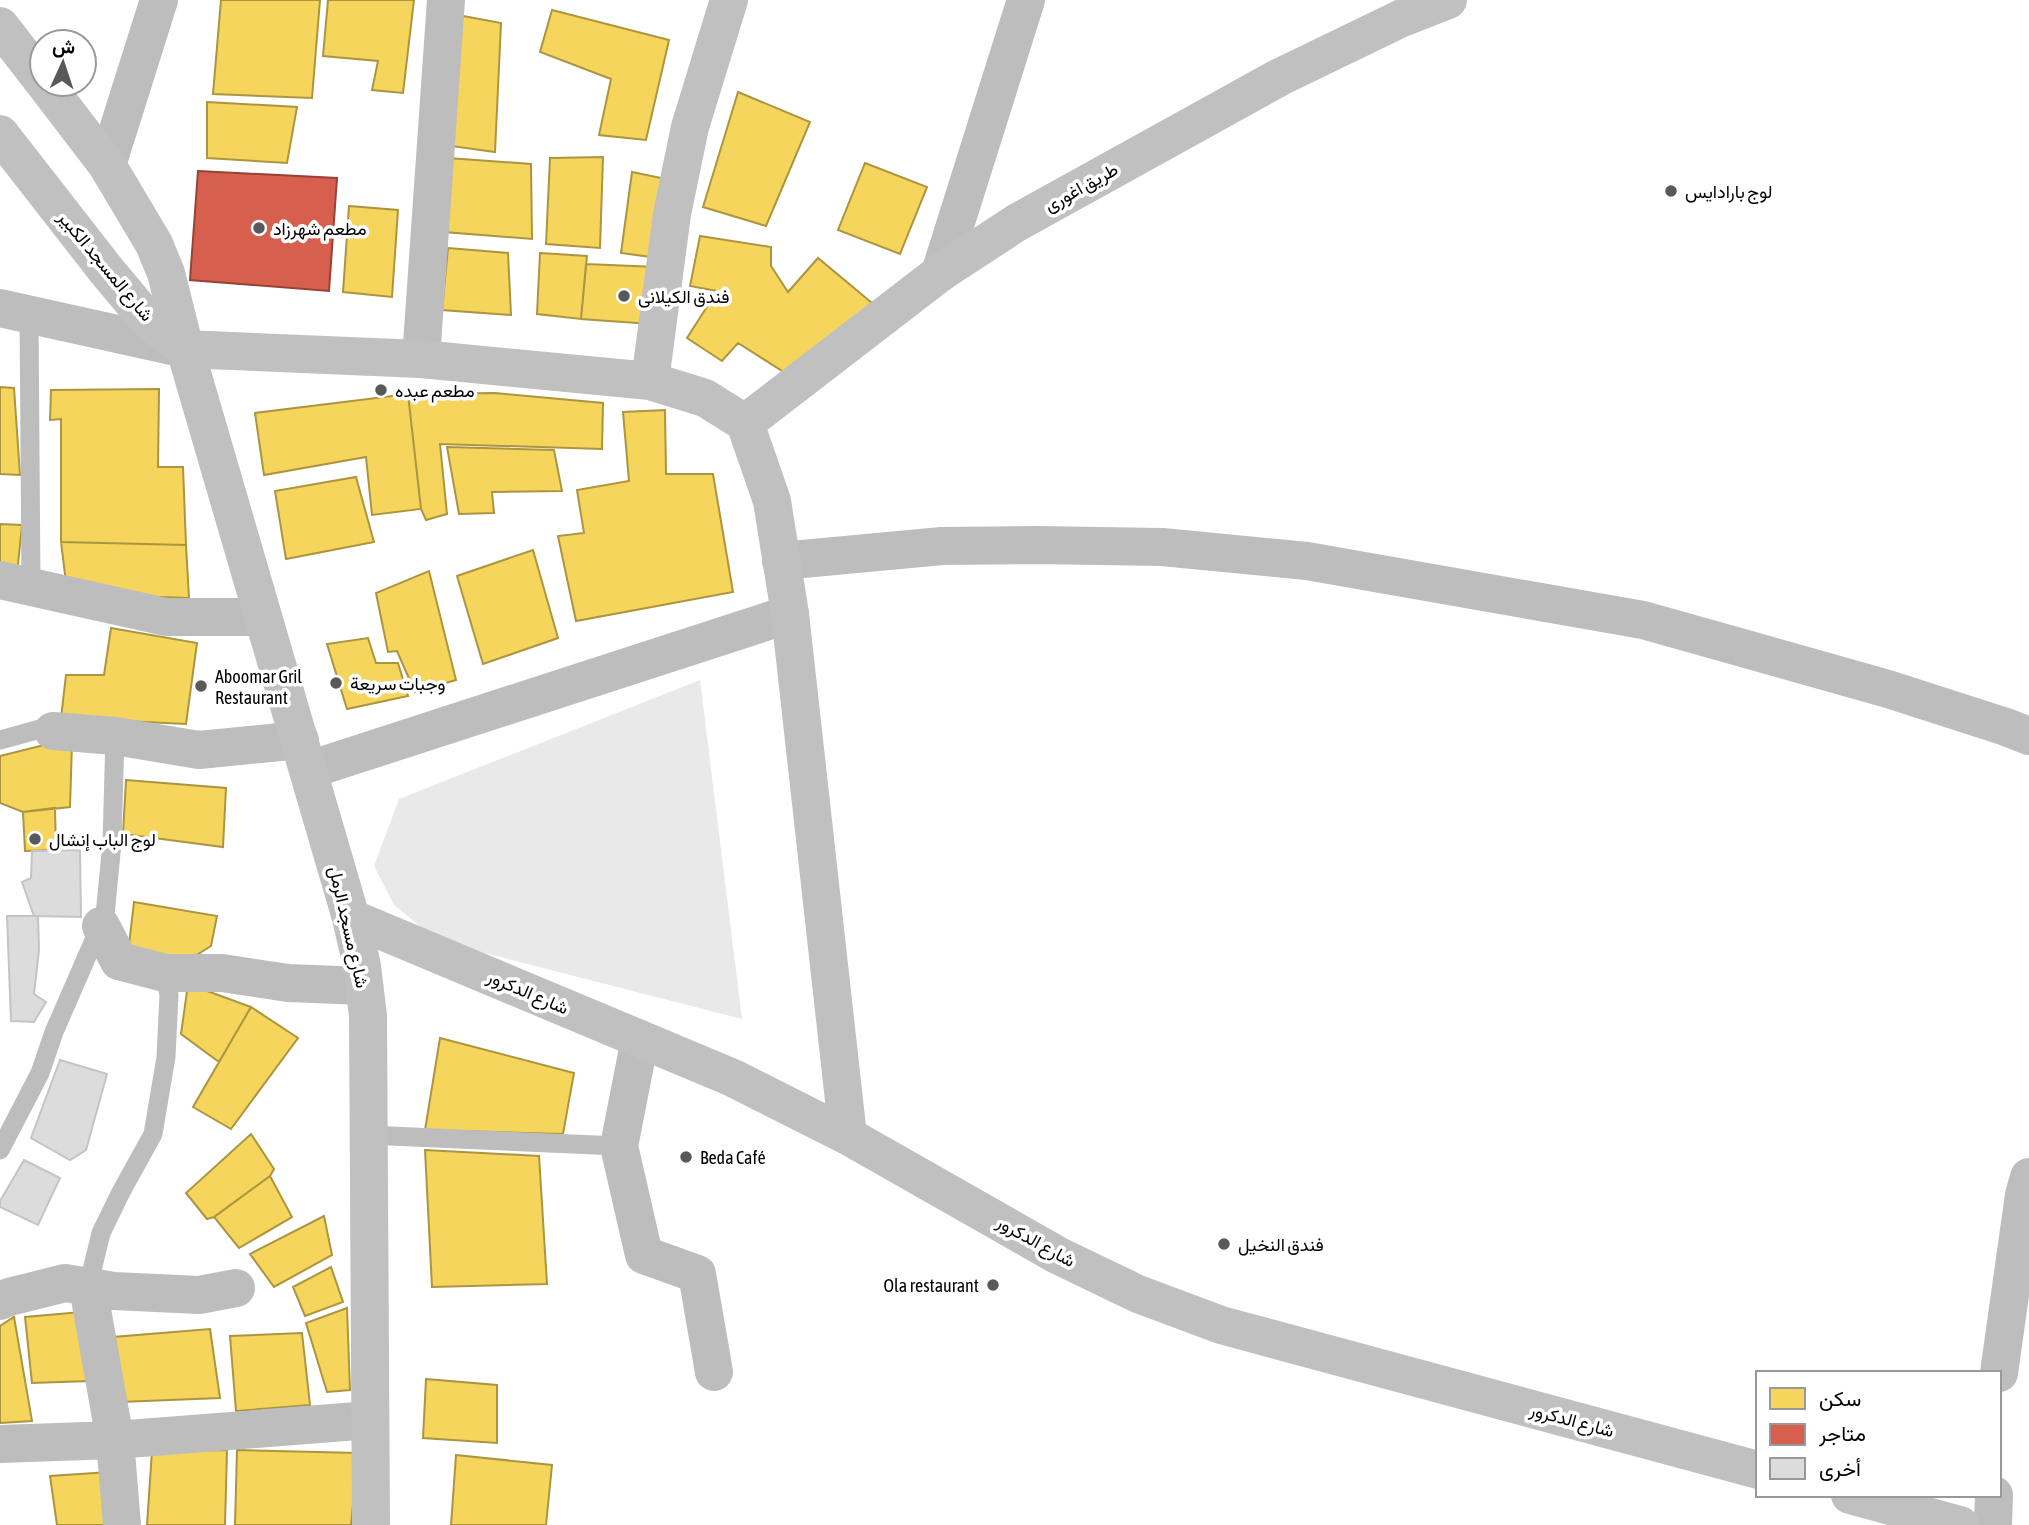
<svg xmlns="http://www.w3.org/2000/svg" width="2029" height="1525" font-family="'Asap Condensed',Vazirmatn,sans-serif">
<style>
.green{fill:#e9e9e9}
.homes{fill:#f6d55c;stroke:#ac9540;stroke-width:2}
.shops{fill:#d6604d;stroke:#964336;stroke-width:2}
.building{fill:#dcdcdc;stroke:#c4c4c4;stroke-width:2}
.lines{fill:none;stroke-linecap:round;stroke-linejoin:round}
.lane{stroke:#bdbdbd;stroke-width:19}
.street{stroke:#bdbdbd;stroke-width:38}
.secondary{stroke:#c0c0c0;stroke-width:38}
.poi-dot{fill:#595959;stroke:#fff;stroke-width:2.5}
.labels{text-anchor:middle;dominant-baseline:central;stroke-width:7;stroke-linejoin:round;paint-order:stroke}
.street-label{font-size:18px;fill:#000;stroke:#fff}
.poi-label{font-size:18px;fill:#000;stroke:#fff;text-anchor:start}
</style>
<rect width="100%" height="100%" fill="#fff"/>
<!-- green -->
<path class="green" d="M700,680L742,1019L438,941L394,905L374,866L399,799Z"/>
<!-- homes -->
<path class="homes" d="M221,0H320L312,98L213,94Z
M328,0H414L403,93L372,90L378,61L323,56Z
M552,10L669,40L646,140L599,135L611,79L540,52Z
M458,15L501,23L495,152L451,146Z
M738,92L810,122L766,226L703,207Z
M207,102L297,107L287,163L207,158Z
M603,157L600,248L546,244L550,158Z
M448,158L531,164L532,239L444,232Z
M865,163L927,187L900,254L838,230Z
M632,172L666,179L659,258L621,253Z
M349,206L398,210L392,297L343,292Z
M700,236L771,247V266L788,292L818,258L872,303L790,376L738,343L722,361L687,338L717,291L690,286Z
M448,248L508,253L511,315L442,310Z
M540,253L587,256L581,319L537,314Z
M586,264L656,267L651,324L581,319Z
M0,387L14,388L20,475L0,474Z
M159,389L158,467H183L186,545L61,542V419L50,420L51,390Z
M495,393L603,403L602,449L440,444L447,514L426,520L421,509L408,394Z
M408,394L421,509L372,515L366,457L264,475L255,413Z
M665,410L666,474H713L733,592L576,621L558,536L584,533L577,490L629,481L623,412Z
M447,447L554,450L562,491L492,492L494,513L459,514Z
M356,477L374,542L286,559L275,491Z
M0,524L22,525L17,574L0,570Z
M61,542L186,545L189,598L130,596L66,582Z
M533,550L558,638L483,664L457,576Z
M429,571L456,680L415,692L397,651L388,652L376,593Z
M111,628L197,643L186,724L61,718L66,675H104Z
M368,638L376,663H398L408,696L347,709L327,644Z
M52,743L72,744L70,807L23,812L0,803V756Z
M126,780L226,788L223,847L123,834Z
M55,808L56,850L25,851L23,812Z
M134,902L217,916L211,946L184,963L128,953Z
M188,984L251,1007L219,1062L181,1034Z
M251,1007L298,1038L231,1129L193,1107Z
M440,1038L574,1073L563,1134L425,1130Z
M251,1134L274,1169L270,1176L214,1217L207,1219L186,1193Z
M425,1150L539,1156L547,1284L432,1287Z
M270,1176L292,1217L239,1248L214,1217Z
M324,1216L332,1255L274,1287L250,1254Z
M331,1267L343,1302L305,1316L293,1287Z
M347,1308L350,1390L327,1392L306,1323Z
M81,1312L90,1381L32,1383L25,1317Z
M14,1317L32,1421L0,1423V1326Z
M210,1329L220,1398L120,1402L113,1337Z
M302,1333L310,1405L236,1411L230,1336Z
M426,1379L497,1385V1443L423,1438Z
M227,1450L225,1525H147L152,1451Z
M237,1450L358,1453L351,1525H235Z
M456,1455L552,1465L546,1525H451Z
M109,1472L115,1525H57L50,1476Z"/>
<!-- shops -->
<path class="shops" d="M198,171L337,178L329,291L190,280Z"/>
<!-- building -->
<path class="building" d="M80,850L81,917L34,916L22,882L31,878L32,851Z
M7,916H38L39,950L34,994L46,1002L34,1022L11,1021Z
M60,1060L107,1074L86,1150L70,1160L31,1138Z
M24,1160L60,1178L38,1225L0,1207V1201Z"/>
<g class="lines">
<!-- lane -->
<path class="lane" d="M29,314L31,586
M0,740L40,729L53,731
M368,1135L619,1146
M0,1150L40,1073L54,1032L105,915L112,843L115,736
M88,1287L101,1233L121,1192L153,1134L166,1057L169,995L165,973"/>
<!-- street -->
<path class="street" d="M107,165L159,0
M940,273L1026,0
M0,308L185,349
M421,359L446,0
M781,561L942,546L1036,545L1162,547L1307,561L1643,620L1888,689L2006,727L2029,736
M0,580L166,617H263
M53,731L115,736L199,750L300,740
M309,770L790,614
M101,926L119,961L165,973H222L288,983L364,986
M640,1039L619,1146L644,1255L697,1274L714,1372
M88,1287L115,1440L122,1525
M0,1301L9,1297L65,1283L114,1291L199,1295L236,1288
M1999,1373L2024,1195L2029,1177
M0,1444L115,1440L370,1420
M1993,1525L1994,1495"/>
<!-- secondary -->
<path class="secondary" d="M0,26L42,80
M45,84L107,165L154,244L166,273L185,349L351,918L362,966L368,1016L371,1525
M0,134L106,270L147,319L185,349
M185,349L421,359L650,381L705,398L745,423L772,501L790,614L848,1136
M650,381L672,214L690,127L729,0
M745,423L940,273L1016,223L1280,77L1402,18L1448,0
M351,918L733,1078L848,1136L1059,1256L1138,1294L1221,1325L1758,1470
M1850,1495L1960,1525"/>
</g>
<!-- markers -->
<g class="poi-dot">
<circle cx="1671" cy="191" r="7"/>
<circle cx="259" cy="228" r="7"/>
<circle cx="624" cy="296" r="7"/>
<circle cx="381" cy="390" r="7"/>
<circle cx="336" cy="683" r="7"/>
<circle cx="201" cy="686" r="7"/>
<circle cx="35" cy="839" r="7"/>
<circle cx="686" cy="1157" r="7"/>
<circle cx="1224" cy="1244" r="7"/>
<circle cx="993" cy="1285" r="7"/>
</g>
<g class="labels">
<!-- street labels -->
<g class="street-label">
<text transform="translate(1081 187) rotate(-29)">طريق اغورى</text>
<text transform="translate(106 266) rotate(50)">شارع المسجد الكبير</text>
<text transform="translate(349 927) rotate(77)">شارع مسجد الرمل</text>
<text transform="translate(528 992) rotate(23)">شارع الدكرور</text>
<text transform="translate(1036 1241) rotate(29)">شارع الدكرور</text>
<text transform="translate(1572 1420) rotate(15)">شارع الدكرور</text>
</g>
<!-- poi labels -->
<g class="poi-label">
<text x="1685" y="191">لوج بارادايس</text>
<text x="273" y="228">مطعم شهرزاد</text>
<text x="638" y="296">فندق الكيلانى</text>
<text x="395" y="390">مطعم عبده</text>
<text x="215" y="676">Aboomar Gril<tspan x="215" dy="21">Restaurant</tspan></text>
<text x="350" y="683">وجبات سريعة</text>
<text x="49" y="839">لوج الباب إنشال</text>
<text x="700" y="1157">Beda Café</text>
<text x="1238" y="1244">فندق النخيل</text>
<text x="979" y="1285" text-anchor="end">Ola restaurant</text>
</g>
</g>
<!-- legend -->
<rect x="1756" y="1371" width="245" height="126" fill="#ffffff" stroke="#999999" stroke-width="2"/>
<rect x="1770" y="1388" width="35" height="21" fill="#f6d55c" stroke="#999999" stroke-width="2"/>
<text x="1819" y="1406" font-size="21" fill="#000000">سكن</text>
<rect x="1770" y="1424" width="35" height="21" fill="#d6604d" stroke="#999999" stroke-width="2"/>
<text x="1819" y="1441" font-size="21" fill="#000000">متاجر</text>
<rect x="1770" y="1458" width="35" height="21" fill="#dcdcdc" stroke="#999999" stroke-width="2"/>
<text x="1819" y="1476" font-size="21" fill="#000000">أخرى</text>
<!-- north arrow -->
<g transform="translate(63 63) rotate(3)"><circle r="33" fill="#ffffff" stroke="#999999" stroke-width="2"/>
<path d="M0-5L12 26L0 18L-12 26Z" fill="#595959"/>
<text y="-10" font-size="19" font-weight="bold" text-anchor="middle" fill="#000000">ش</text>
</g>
</svg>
